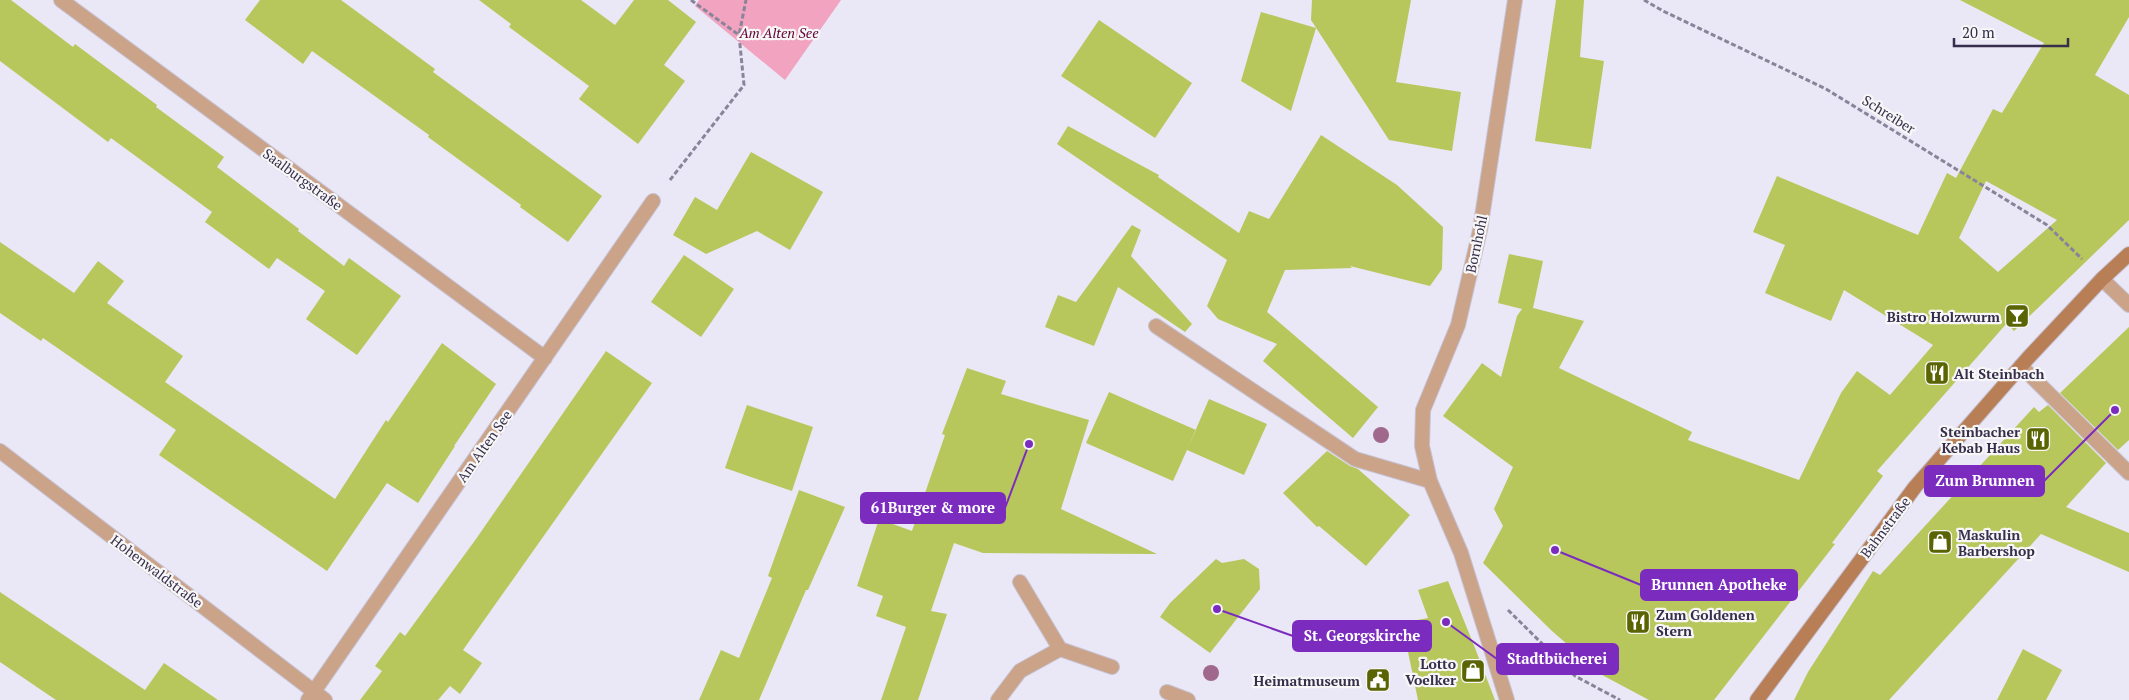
<svg xmlns="http://www.w3.org/2000/svg" width="2129" height="700" font-family="'PT Serif',serif">
<style>
.green{fill:#f1a3c0}
.building{fill:#b8c75c;fill-rule:evenodd}
.lines{fill:none;stroke-linecap:round;stroke-linejoin:round}
.service-casing{stroke:#c6c2d4;stroke-width:16}
.pedestrian-casing{stroke:#c6c2d4;stroke-width:16}
.minor-casing{stroke:#c6c2d4;stroke-width:16}
.secondary-casing{stroke:#c6c2d4;stroke-width:16}
.path{stroke:#8a849b;stroke-width:3;stroke-dasharray:5 2.5;stroke-linecap:butt}
.service{stroke:#caa388;stroke-width:14}
.pedestrian{stroke:#caa388;stroke-width:14}
.minor{stroke:#caa388;stroke-width:14}
.secondary{stroke:#b87f56;stroke-width:14}
.tree{fill:#9f688c}
.labels{text-anchor:middle;dominant-baseline:central;stroke-width:4.5;stroke-linejoin:round;paint-order:stroke}
.park-label{font-size:14px;font-style:italic;fill:#610035;stroke:#f7f7f7}
.street-label{font-size:14px;fill:#372e4c;stroke:#f7f7f7}
.poi-label{font-size:14px;font-weight:bold;fill:#372e4c;stroke:#f7f7f7;text-anchor:end}
.leader{fill:none;stroke:#7b2cbf;stroke-width:2}
.callout-dot{fill:#7b2cbf;stroke:#f7f7f7;stroke-width:2}
.callout{fill:#7b2cbf;stroke:#7b2cbf;stroke-width:2}
.callout-label{font-size:15px;text-anchor:middle;font-weight:bold;fill:#fff}
</style>
<rect width="100%" height="100%" fill="#eae7f6"/>
<!-- green -->
<path class="green" d="M699,0H841L785,80L695,6Z"/>
<!-- building -->
<path class="building" d="M0,0H11L73,47L75,44L157,105L156,107L224,157L217,167L299,229L298,231L344,266L349,258L401,296L357,355L306,319L325,291L277,258L269,269L205,222L212,212L111,138L108,142L0,61Z
M260,0H341L435,69L433,72L602,196L568,242L520,207L521,205L428,137L429,135L312,51L303,64L245,20Z
M479,0H581L615,25L634,0H668L696,22L664,65L685,81L638,144L579,99L589,86L509,27L511,24Z
M1312,0H1411L1396,82L1461,92L1452,151L1389,140L1311,20Z
M1556,0H1584L1580,57L1604,61L1591,149L1535,141Z
M1960,0H2129V17L2095,75L2129,95V220L2014,331L2007,323L1877,471L1883,476L1832,543L1835,544L1714,700H1649L1589,668L1591,665L1552,631L1483,563L1503,526L1494,509L1513,467L1443,416L1482,363L1501,377L1517,316L1522,309L1498,303L1509,254L1543,261L1533,308L1584,321L1559,368L1692,432L1688,440L1799,480L1841,393L1857,371L1890,395L1933,345L1844,290L1831,321L1765,293L1785,245L1753,232L1777,176L1918,235L1947,173L1956,178L1993,109L2002,113L2044,43ZM1986,181L2057,220L1998,272L1959,238Z
M1261,12L1316,28L1291,111L1241,81Z
M1099,20L1192,83L1155,138L1061,76Z
M1068,126L1159,175L1158,177L1239,233L1249,211L1269,219L1321,135L1397,185L1443,227L1442,269L1430,286L1350,266L1352,268L1285,270L1267,312L1378,407L1353,438L1263,361L1277,344L1218,319L1207,306L1227,260L1057,144Z
M751,152L823,192L790,250L757,231L706,254L673,235L695,197L717,210Z
M1132,225L1141,230L1131,256L1192,324L1185,332L1118,287L1094,346L1045,327L1058,295L1076,302Z
M0,242L74,293L98,261L124,281L107,303L183,356L165,382L335,499L386,420L388,422L442,343L496,384L454,446H455L418,503L387,483L327,571L159,455L176,430L43,338L41,341L0,313Z
M684,255L734,289L701,337L651,302Z
M2129,327V440L2118,450L2060,393Z
M606,351L652,383L463,650L482,663L460,694L450,686L438,700H360L382,671L375,666L400,632L405,636L476,539Z
M967,368L1006,381L1001,394L1089,420L1061,509L1157,554L983,553L954,543L931,611L947,614L918,700H881L906,627L876,616L883,596L857,586L879,519L912,531L945,435L942,434Z
M1109,392L1196,430L1173,481L1086,443Z
M1209,399L1267,424L1244,475L1187,450Z
M747,405L813,427L792,491L725,468Z
M2048,405L2106,463L2066,507L2129,533V572L2041,534L1889,700H1794L1808,672L1873,571L1880,575L2034,407L2039,412Z
M1327,451L1350,466L1358,469L1410,515L1366,566L1319,526L1317,527L1283,493Z
M799,490L845,507L808,590H806L759,700H699L721,650L739,658L772,578L768,576Z
M1216,559L1222,563L1244,559L1259,569L1260,589L1210,653L1160,617L1170,603Z
M1448,581L1475,648L1495,700H1418L1402,623L1428,618L1418,590Z
M0,592L145,690L164,663L218,700H56L0,662Z
M2023,649L2062,670L2046,700H1997Z"/>
<g class="lines">
<defs>
<path id="service" d="M2102,279L2129,305
M2021,366L2129,473"/>
<path id="pedestrian" d="M1167,692L1188,700"/>
<path id="minor" d="M61,0L545,358
M1156,326L1355,459L1430,481
M0,451L325,700
M1020,582L1060,649
M308,700L653,201
M998,700L1020,671L1060,649L1112,667
M1507,700L1461,553L1430,481L1422,446L1423,410L1458,325L1480,230L1515,0"/>
<path id="secondary" d="M1757,700L1915,487L2028,358L2102,279L2129,254"/>
</defs>
<!-- service casing -->
<use href="#service" class="service-casing"/>
<!-- pedestrian casing -->
<use href="#pedestrian" class="pedestrian-casing"/>
<!-- minor casing -->
<use href="#minor" class="minor-casing"/>
<!-- secondary casing -->
<use href="#secondary" class="secondary-casing"/>
<!-- path -->
<path class="path" d="M691,0L739,35
M1644,0L1663,11L1826,89L2047,225L2082,259
M670,180L744,85L739,35L746,0
M1508,610L1575,676L1620,700"/>
<!-- service -->
<use href="#service" class="service"/>
<!-- pedestrian -->
<use href="#pedestrian" class="pedestrian"/>
<!-- minor -->
<use href="#minor" class="minor"/>
<!-- secondary -->
<use href="#secondary" class="secondary"/>
</g>
<!-- trees -->
<g class="tree">
<circle cx="1381" cy="435" r="8"/>
<circle cx="1211" cy="673" r="8"/>
</g>
<!-- icons -->
<defs>
<symbol id="bar-square" viewBox="-11 -11 22 22"><rect x="-9" y="-9" width="18" height="18" rx="4" fill="#5a6403" stroke="#f7f7f7"/><path d="M-6-5H6L.8 .8V4.5H3.5V6h-7V4.5H-.8V.8Z" fill="#fff"/></symbol>
<symbol id="restaurant-square" viewBox="-11 -11 22 22"><rect x="-9" y="-9" width="18" height="18" rx="4" fill="#5a6403" stroke="#f7f7f7"/><path d="M-5-6h1v4h1v-4h1v4h1v-4h1v5L-1.5 .5V6h-2V.5L-5-1ZM5-6V6H3V1.5H1.5Q1.5-4 5-6Z" fill="#fff"/></symbol>
<symbol id="shop-square" viewBox="-11 -11 22 22"><rect x="-9" y="-9" width="18" height="18" rx="4" fill="#5a6403" stroke="#f7f7f7"/><path d="M-5-2.5h2.3a2.7 3.5 0 0 1 5.4 0H5L5.5 6h-11ZM-1.5-2.5h3a1.5 2.3 0 0 0-3 0Z" fill="#fff"/></symbol>
<symbol id="civic-square" viewBox="-11 -11 22 22"><rect x="-9" y="-9" width="18" height="18" rx="4" fill="#5a6403" stroke="#f7f7f7"/><path d="M-.6-6.5H3V-4.5H.6V-3L4-1V1h2V6H-6V1h2V-1L-.6-3ZM-1.2 2.5V6h2.4V2.5Z" fill="#fff"/></symbol>
</defs>
<g fill-rule="evenodd">
<use href="#bar-square" x="2003" y="302" width="28" height="28"/>
<use href="#restaurant-square" x="1923" y="359" width="28" height="28"/>
<use href="#restaurant-square" x="2024" y="425" width="28" height="28"/>
<use href="#shop-square" x="1926" y="528" width="28" height="28"/>
<use href="#restaurant-square" x="1624" y="608" width="28" height="28"/>
<use href="#shop-square" x="1459" y="657" width="28" height="28"/>
<use href="#civic-square" x="1364" y="666" width="28" height="28"/>
</g>
<g class="labels">
<!-- park labels -->
<g class="park-label">
<text x="779" y="32">Am Alten See</text>
</g>
<!-- street labels -->
<g class="street-label">
<text transform="translate(1889 114) rotate(32)">Schreiber</text>
<text transform="translate(303 179) rotate(36)">Saalburgstraße</text>
<text transform="translate(1476 244) rotate(-78)">Bornhohl</text>
<text transform="translate(484 446) rotate(-55)">Am Alten See</text>
<text transform="translate(1885 527) rotate(-53)">Bahnstraße</text>
<text transform="translate(157 571) rotate(37)">Hohenwaldstraße</text>
</g>
<!-- poi labels -->
<g class="poi-label">
<text x="2000" y="316">Bistro Holzwurm</text>
<text x="1954" y="373" text-anchor="start">Alt Steinbach</text>
<text x="2020" y="431">Steinbacher<tspan x="2020" dy="16">Kebab Haus</tspan></text>
<text x="1958" y="534" text-anchor="start">Maskulin<tspan x="1958" dy="16">Barbershop</tspan></text>
<text x="1656" y="614" text-anchor="start">Zum Goldenen<tspan x="1656" dy="16">Stern</tspan></text>
<text x="1456" y="663">Lotto<tspan x="1456" dy="16">Voelker</tspan></text>
<text x="1360" y="680">Heimatmuseum</text>
</g>
</g>
<!-- callouts -->
<path class="leader" d="M2115 410L2044 481M1029 444L1005 508M1555 550L1641 585M1217 609L1293 636M1446 622L1497 659"/>
<g class="callout-dot">
<circle cx="2115" cy="410" r="5"/>
<circle cx="1029" cy="444" r="5"/>
<circle cx="1555" cy="550" r="5"/>
<circle cx="1217" cy="609" r="5"/>
<circle cx="1446" cy="622" r="5"/>
</g>
<g class="callout">
<rect x="1925" y="466" width="119" height="30" rx="5"/>
<rect x="861" y="493" width="144" height="30" rx="5"/>
<rect x="1641" y="570" width="156" height="30" rx="5"/>
<rect x="1293" y="621" width="138" height="30" rx="5"/>
<rect x="1497" y="644" width="121" height="30" rx="5"/>
</g>
<g class="callout-label">
<text x="1985" y="486">Zum Brunnen</text>
<text x="933" y="513">61Burger &amp; more</text>
<text x="1719" y="590">Brunnen Apotheke</text>
<text x="1362" y="641">St. Georgskirche</text>
<text x="1557" y="664">Stadtbücherei</text>
</g>
<!-- scale -->
<path d="M1954 38v8h114v-8" fill="none" stroke="#372e4c" stroke-width="2.5"/>
<text x="1962" y="38" font-size="15" fill="#372e4c" stroke="#f7f7f7" stroke-width="4" paint-order="stroke">20 m</text>
</svg>
